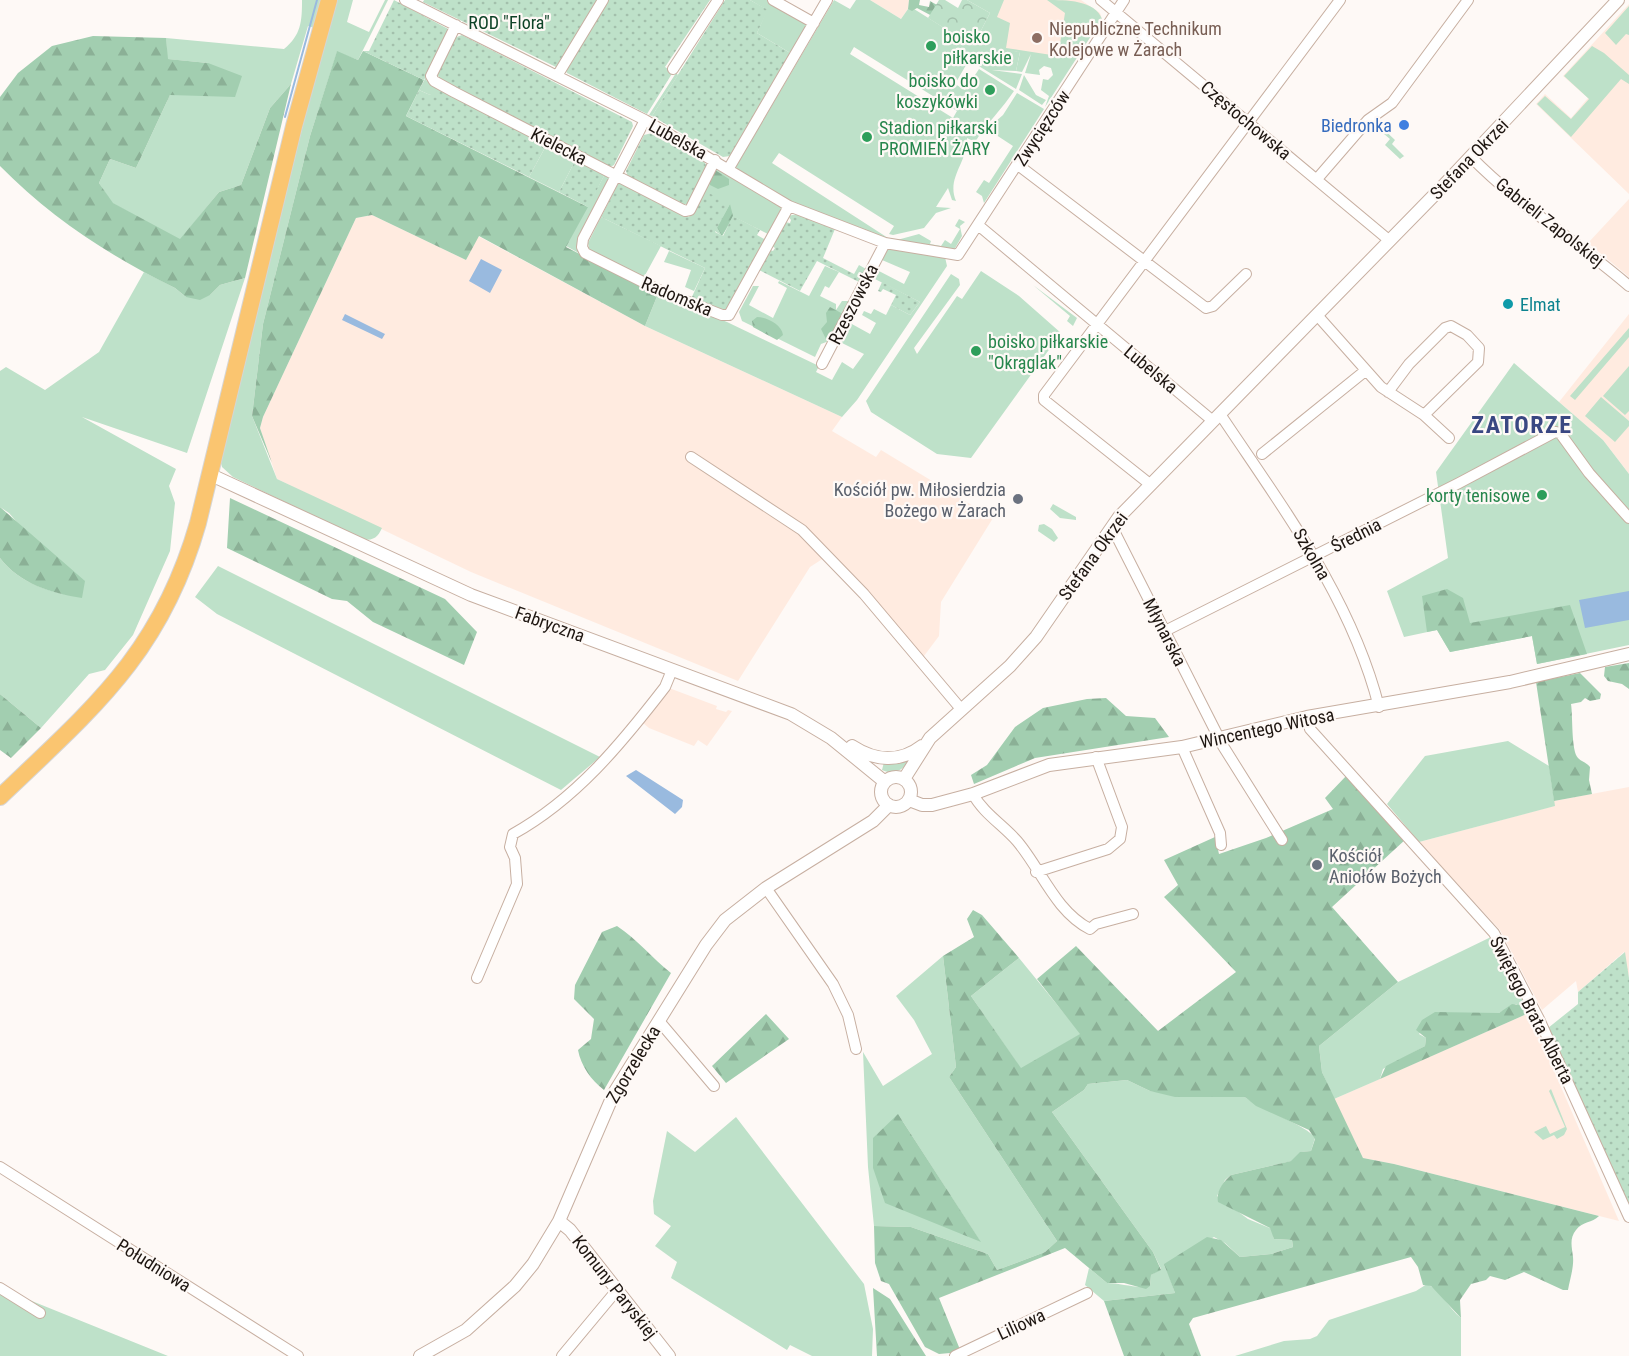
<svg xmlns="http://www.w3.org/2000/svg" width="1629" height="1356" font-family="'Roboto Condensed',sans-serif">
<style>
.built{fill:#ffebe0}
.grass{fill:#bee1c9;fill-rule:evenodd}
.forest{fill:url(#forest-firs)}
.park{fill:url(#park-crowns)}
.garden{fill:url(#garden-dots)}
.water{fill:#99badf}
.lines{fill:none;stroke-linecap:round;stroke-linejoin:round}
.stream{stroke:#99badf;stroke-width:2}
.minor-casing{stroke:#c7afa1;stroke-width:12}
.tertiary-casing{stroke:#c7afa1;stroke-width:14}
.primary-casing{stroke:#d6d5d4;stroke-width:18}
.minor{stroke:#fff;stroke-width:10}
.tertiary{stroke:#fff;stroke-width:12}
.primary{stroke:#fac570;stroke-width:16}
.education-dot{fill:#8d6e63;stroke:#fef9f6;stroke-width:2}
.leisure-dot{fill:#2e9e5b;stroke:#fef9f6;stroke-width:2}
.shop-dot{fill:#3f7fe0;stroke:#fef9f6;stroke-width:2}
.culture-dot{fill:#0f9aa8;stroke:#fef9f6;stroke-width:2}
.worship-dot{fill:#6b7280;stroke:#fef9f6;stroke-width:2}
.labels{text-anchor:middle;dominant-baseline:central;stroke-width:4.5;stroke-linejoin:round;paint-order:stroke}
.park-label{font-size:18px;fill:#0e4327;stroke:#fef9f6}
.education-label{font-size:18px;fill:#785e54;stroke:#fef9f6;text-anchor:start}
.leisure-label{font-size:18px;fill:#27864d;stroke:#fef9f6;text-anchor:start}
.street-label{font-size:18px;fill:#1e1611;stroke:#fef9f6}
.shop-label{font-size:18px;fill:#366cbe;stroke:#fef9f6;text-anchor:end}
.culture-label{font-size:18px;fill:#0d838f;stroke:#fef9f6;text-anchor:start}
.worship-label{font-size:18px;fill:#5b616d;stroke:#fef9f6;text-anchor:end}
.district-label{font-size:24px;font-weight:bold;letter-spacing:1.5px;fill:#394782;stroke:#fef9f6}
</style>
<defs>
<pattern id="forest-firs" width="22" height="20" patternUnits="userSpaceOnUse" patternTransform="scale(1.5)"><rect width="22" height="20" fill="#a2ceb0"/><path d="M5 1l3.5 6h-7zM16 11l3.5 6h-7z" fill="#8bb096"/></pattern>
<pattern id="park-crowns" width="20" height="18" patternUnits="userSpaceOnUse" patternTransform="scale(1.5)"><rect width="20" height="18" fill="#bee1c9"/><path d="M2 6a3 3 0 1 1 6 0M12 15a3 3 0 1 1 6 0" fill="none" stroke="#a3c0ac"/></pattern>
<pattern id="garden-dots" width="8" height="8" patternUnits="userSpaceOnUse" patternTransform="scale(1.5)"><rect width="8" height="8" fill="#bee1c9"/><path d="M2 2h.1M6 6h.1" fill="none" stroke="#a3c0ac" stroke-width="1.8" stroke-linecap="round"/></pattern>
</defs>
<rect width="100%" height="100%" fill="#fef9f6"/>
<!-- built -->
<path class="built" d="M870,0H909L908,9L901,19Z
M1003,0H1081L1100,13L1102,19L1075,61L979,45Z
M1629,4V194L1536,104L1545,94L1571,118L1588,98L1563,76Z
M1629,199V277L1588,243Z
M372,215L466,260L478,236L645,326L842,417L832,431L876,457L881,450L993,518L941,602L939,636L921,660L827,556L810,567L738,681L471,572L277,479L260,428L263,417L356,218Z
M1629,314V474L1603,440L1559,402Z
M669,688L717,706L716,709L726,712L728,710L732,711L707,746L698,740L694,746L649,728L642,722Z
M1629,787V978L1624,952L1578,992L1576,981L1542,1010L1500,930L1419,842L1554,806V801Z
M1529,1013L1619,1221L1394,1164L1363,1158L1334,1099Z"/>
<!-- grass -->
<path class="grass" d="M302,0H322L314,28L308,26L291,84L270,108L241,185L219,192L180,240L112,203L99,183L110,159L136,168L170,95L208,63L167,59L166,38L284,49C301,35 302,22 302,0Z
M334,0H353L347,22L369,32L385,0H388L358,60L337,52L310,136L263,324L252,416L277,479L382,528C378,537 374,540 364,540L233,477L222,467L220,459Z
M750,0H768L806,23L807,27L792,54L757,33L767,10Z
M834,0L850,9L856,0H870L901,19L908,9H914L973,46L990,13L967,0H1004L997,17L1010,23L1006,48L1058,56L1065,13L1047,0C1066,0 1095,0 1102,19L1045,107L1049,96L1041,90L1043,79L1048,80L1053,75L1051,68L1044,66L1039,70L1040,75L1025,73L1031,54L1022,72L1016,71L1020,52L994,50L992,70L1022,74L1016,89L969,60L955,84L965,90L979,69L1014,91C1002,109 987,123 975,142L967,138C968,162 946,178 956,201L952,200L948,188L936,207L951,208L936,213L924,228L893,235L889,234L894,226L779,153L772,163L888,238L897,240L919,234L931,241L930,244L941,246L945,240L951,244L960,229L955,226L959,219L965,222L960,226L962,236L954,250L885,240L795,206L735,168ZM854,47L957,111L953,118L850,54Z
M1629,6V35L1626,34L1616,45L1605,33Z
M451,31L426,80L441,88L430,95L419,90Z
M1592,46L1604,53L1629,75V84L1621,79L1571,137L1537,104L1545,96L1571,119L1589,99L1564,76Z
M676,73L678,75L652,116L649,115Z
M1024,75L1036,95L1046,100L1042,105L1019,90Z
M1017,93L1044,109L984,203L982,196L976,192L984,180L989,183L1013,146L987,129L1003,115Z
M1376,122L1395,140L1392,144L1412,164L1404,156L1400,159L1385,145L1390,139L1372,124Z
M547,144L576,159L559,192L529,177Z
M716,164L782,207L768,234L734,217L722,236L715,231L703,190Z
M605,174L613,178L581,240L586,257L566,246Z
M601,217L661,246L643,279L590,253L588,243Z
M887,248L945,257L947,266L857,400L842,417L645,326L658,294L727,322L819,366L816,372L832,380L842,362L853,369L864,354L840,342L850,323L870,334L876,323L862,315L864,311L871,314L874,309L886,315L891,305L910,315L920,302L873,278L877,270L904,284L910,272L882,260V254Z
M669,251L705,268L694,291L685,287L691,270L664,262Z
M825,266L839,272L829,288L825,286L820,296L836,304V310L842,301H849L829,341L821,344L815,357L742,321L739,312L753,286H759L749,305L773,318L787,288L778,283L779,281L809,296Z
M981,271L1019,296L1061,333L971,458L937,454L871,412L866,401L951,274L959,279L960,285L914,348L917,354L957,296L962,299Z
M144,272L175,288L186,297L210,295L220,285L245,278L187,453L82,417L176,469L169,486L175,503L170,551L133,635L105,670L89,674L41,728L0,694V558C20,584 51,593 82,597L9,513L0,507V371L6,367L45,390L99,352Z
M1033,285L1077,318L1073,326L1067,321L1070,316Z
M1629,328V337L1575,400L1570,396Z
M1514,363L1603,440L1629,474V645L1537,664L1532,636L1450,652L1437,630L1404,637L1387,591L1448,558L1436,472Z
M1629,366V411L1625,415L1603,396Z
M1601,397L1629,421V426L1615,442L1585,416Z
M1053,504L1076,517V520L1060,518L1050,509Z
M1044,524L1052,529L1058,538L1054,542L1038,531L1039,525Z
M218,566L600,757L561,790L217,614L195,597Z
M1508,741L1549,766L1555,806L1419,842L1387,804L1425,756Z
M911,756C905,769 896,776 882,770L884,762Z
M1491,937L1529,1013L1516,1004L1499,1013H1435L1419,1034L1426,1038L1425,1046L1383,1069L1380,1079L1334,1099L1322,1072L1319,1046L1398,982Z
M943,956L956,1067L949,1077L1057,1241L1045,1252L997,1270L988,1254L911,1227L874,1226L868,1167L863,1052L883,1086L932,1054L914,1020L896,996ZM898,1114L980,1241L966,1234Z
M1019,958L1081,1034L1021,1069L971,996Z
M1127,1080L1150,1091L1245,1097C1260,1109 1310,1127 1315,1138L1311,1151L1301,1152L1292,1161L1231,1175L1225,1180L1217,1196L1248,1219L1272,1229L1274,1239L1292,1240L1293,1247L1271,1254L1240,1257L1225,1243L1214,1237L1165,1264L1175,1293L1104,1301L1085,1285L1089,1268L1107,1283C1121,1283 1136,1289 1150,1286L1151,1275L1161,1269L1153,1252L1052,1112L1084,1090L1088,1084Z
M1551,1089L1567,1129L1564,1135L1557,1139L1554,1135L1543,1140L1534,1132L1546,1126L1550,1134L1565,1127L1549,1091Z
M736,1117L864,1284L873,1329L872,1356H812L790,1345L787,1350L671,1278L677,1262L655,1246L671,1226L654,1214L653,1201L667,1131L695,1152Z
M1427,1284C1442,1291 1448,1308 1461,1318V1356H1235L1284,1341L1310,1339L1317,1336L1329,1320L1416,1291Z
M0,1288L12,1293L168,1356H0Z"/>
<!-- forest -->
<path class="forest" d="M909,0H920L919,5L929,7L930,1L937,5L932,16L917,8L912,11L908,9Z
M93,36L166,38L168,59L208,63L242,76L235,97L170,95L136,168L110,159L99,183L113,203L180,239L219,192L241,185L270,108L291,84L245,278L220,285L210,295L200,300L186,297L175,288C111,257 50,217 0,166V97L18,73L52,46Z
M337,51L358,60L363,51L424,80L406,116L588,207L566,247L658,294L645,326L479,236L466,260L372,215L356,218L263,417L260,428L272,463L252,416L263,324L310,136Z
M715,170L729,179V185L718,189L710,185L709,181Z
M730,204L733,216L722,236L717,227Z
M830,307L843,314L830,338L826,339L821,329L827,322L826,313Z
M757,317C767,317 782,325 783,335L777,340L753,327L752,321Z
M230,498L445,599L477,632L464,665L373,622L347,601L332,599L227,548Z
M0,507L85,581L82,598C51,593 20,584 0,558Z
M1447,589L1463,598L1470,623L1570,605L1587,654L1537,664L1532,636L1450,652L1437,630L1427,632L1422,596Z
M1629,663V689L1622,684L1608,681L1604,676L1605,667Z
M1580,673L1601,694L1600,699L1590,701L1585,698L1581,702L1571,704C1573,716 1571,751 1578,758C1582,762 1586,762 1590,767L1589,780L1592,794L1554,801L1536,682Z
M0,694L41,728L11,758L0,750Z
M1106,698L1126,716L1155,718L1169,737L1035,758L974,784L971,775L987,765L1015,727L1043,708L1087,699Z
M1347,775L1406,839L1332,907L1398,982L1319,1046L1322,1072L1363,1158L1394,1164L1599,1216C1592,1223 1583,1221 1576,1230C1569,1239 1572,1247 1573,1257C1574,1267 1570,1279 1568,1290H1563L1524,1272L1505,1280L1490,1276L1486,1280L1471,1284L1460,1300L1461,1318L1431,1286L1423,1285L1418,1267L1411,1257L1193,1318L1189,1324L1201,1356H1124L1104,1301L1175,1293L1164,1264L1207,1237L1221,1240L1240,1257L1271,1254L1293,1247L1292,1240L1274,1239L1270,1228L1218,1202C1216,1191 1223,1182 1231,1175L1291,1161L1300,1152L1311,1151L1315,1139L1309,1130L1256,1106L1245,1097H1175L1150,1091L1127,1080L1088,1084L1084,1090L1052,1112L1153,1252L1161,1270L1151,1275L1150,1286L1146,1289L1124,1283H1107L1065,1248L939,1298L961,1352L939,1354L925,1347L889,1284L881,1281L875,1263L874,1226L911,1227L988,1254L997,1270L1045,1252L1057,1241L949,1077L956,1067L943,956L974,937L967,919L973,910L982,915L1019,958L971,996L1021,1068L1080,1034L1037,979L1076,946L1158,1031L1236,972L1164,897L1178,885L1164,860L1215,837L1219,854L1266,838L1333,809L1325,798Z
M617,926C637,939 652,958 671,973L604,1090C591,1080 581,1066 578,1050L591,1039L594,1019L574,999L575,985L602,932Z
M1512,1004L1520,1005L1529,1013L1380,1079L1386,1066L1425,1046L1426,1038L1416,1030L1422,1020L1435,1012L1499,1013Z
M766,1014L789,1039L726,1083L712,1066Z
M898,1114L981,1242L885,1203L873,1168V1138Z
M873,1288L890,1299L926,1356H877Z"/>
<!-- park -->
<path class="park" d="M939,0H945L958,8L962,0H967L990,13L973,46L928,18Z
M1003,49L1020,52L1016,71L991,70L993,50Z"/>
<!-- garden -->
<path class="garden" d="M394,0L450,30L424,80L363,51H369Z
M424,0H598L556,67L423,2Z
M609,0H710L665,67L673,72L647,114L567,73L565,69Z
M725,0H750L768,10L757,33L792,54L730,156L723,157L652,116Z
M462,35L632,122L633,126L614,165L608,168L440,80L437,73L454,38Z
M441,88L547,144L529,177L406,116L419,90L430,95L434,89Z
M652,133L704,161L707,167L687,204L681,206L628,177L626,171L644,135Z
M576,159L605,174L588,207L559,192Z
M619,182L689,217L703,190L730,204L715,232L723,236L733,216L760,230L757,235L766,240L730,307L722,311L691,299L705,268L601,217Z
M797,214L835,229L823,258L854,274L859,265L866,269L859,282L817,261L800,291L759,270L770,250L773,251L775,248L772,246L785,222L790,223L791,220L788,216Z
M882,282L920,302L910,315L891,305L896,295L883,289L881,292L878,291Z
M1625,952L1629,978V1206L1548,1028L1578,1004V992Z"/>
<!-- water -->
<path class="water" d="M481,259L502,270L490,293L469,281Z
M345,314L385,334L382,339L342,320Z
M1629,591V620L1585,628L1579,600Z
M636,770L683,800L682,807L675,814L626,776Z"/>
<g class="lines">
<!-- stream -->
<path class="stream" d="M285,117L317,0"/>
<defs>
<path id="minor" d="M405,0L645,120L789,206L885,243L958,255L1124,0
M773,0L814,23
M1101,0L1390,241
M456,25L431,76L434,81L454,92L685,211L690,210L715,160
M673,69L718,0
M557,76L603,0
M645,120L583,239L582,247L585,253L663,292L722,315H729L789,206
M1471,157C1519,206 1577,241 1629,286
M1018,165L1206,308L1213,306L1246,274
M729,168L827,0
M1317,179L1368,120L1392,103L1468,0
M978,225L1213,421
M1317,315L1381,387L1424,415L1449,438
M822,364L885,243
M1388,392L1409,364L1445,328L1451,326L1467,335L1479,348L1478,362L1424,415
M1220,414C1282,507 1351,597 1379,707
M1262,454L1365,371
M691,457L802,530L864,594L961,709
M1151,485L1054,408L1044,400V395L1340,0
M1112,527L1223,746L1282,840
M1165,631L1459,483L1555,432L1560,433L1589,473L1629,518
M1307,717L1310,729L1494,933L1539,1019L1629,1217
M1182,747L1220,833L1221,845
M973,794C983,813 1003,825 1017,841C1041,869 1055,911 1090,929L1096,924L1133,914
M1036,872L1108,849L1120,839L1122,827L1096,757
M766,888L833,984L848,1015L856,1049
M477,978L517,884L515,858L510,847L513,834C576,799 621,744 665,687L672,670
M659,1021L714,1086
M0,1167L298,1356
M0,1288L40,1313
M562,1356L617,1290
M955,1356L1087,1293"/>
<path id="tertiary" d="M209,474L471,595L791,714L831,738L885,782
M852,746C875,761 900,763 922,746
M881 792a15 15 0 1 1 30 0a15 15 0 1 1-30 0Z
M904,779L930,738L1010,666L1036,637L1119,517L1446,183L1618,0
M909,800L922,805H932L973,794L1049,765L1182,747L1307,717L1510,682L1629,654
M559,1221L570,1230L669,1356
M420,1356L466,1330L515,1286L533,1264L559,1221L614,1093L706,945L725,920L766,888L873,821L889,805"/>
<path id="primary" d="M0,797C93,708 161,653 198,523L294,126L329,0"/>
</defs>
<!-- minor casing -->
<use href="#minor" class="minor-casing"/>
<!-- tertiary casing -->
<use href="#tertiary" class="tertiary-casing"/>
<!-- primary casing -->
<use href="#primary" class="primary-casing"/>
<!-- minor -->
<use href="#minor" class="minor"/>
<!-- tertiary -->
<use href="#tertiary" class="tertiary"/>
<!-- primary -->
<use href="#primary" class="primary"/>
</g>
<!-- markers -->
<circle class="education-dot" cx="1037" cy="38" r="6"/>
<g class="leisure-dot">
<circle cx="931" cy="46" r="6"/>
<circle cx="990" cy="90" r="6"/>
<circle cx="867" cy="137" r="6"/>
<circle cx="976" cy="351" r="6"/>
<circle cx="1542" cy="495" r="6"/>
</g>
<circle class="shop-dot" cx="1404" cy="125" r="6"/>
<circle class="culture-dot" cx="1508" cy="304" r="6"/>
<g class="worship-dot">
<circle cx="1018" cy="499" r="6"/>
<circle cx="1317" cy="865" r="6"/>
</g>
<g class="labels">
<!-- park labels -->
<g class="park-label">
<text x="509" y="22">ROD "Flora"</text>
</g>
<!-- education labels -->
<g class="education-label">
<text x="1049" y="28">Niepubliczne Technikum<tspan x="1049" dy="21">Kolejowe w Żarach</tspan></text>
</g>
<!-- leisure labels -->
<g class="leisure-label">
<text x="943" y="36">boisko<tspan x="943" dy="21">piłkarskie</tspan></text>
<text x="978" y="80" text-anchor="end">boisko do<tspan x="978" dy="21">koszykówki</tspan></text>
<text x="879" y="127">Stadion piłkarski<tspan x="879" dy="21">PROMIEŃ ŻARY</tspan></text>
<text x="988" y="341">boisko piłkarskie<tspan x="988" dy="21">"Okrąglak"</tspan></text>
<text x="1530" y="495" text-anchor="end">korty tenisowe</text>
</g>
<!-- street labels -->
<g class="street-label">
<text transform="translate(1246 120) rotate(40)">Częstochowska</text>
<text transform="translate(1042 128) rotate(-57)">Zwycięzców</text>
<text transform="translate(678 139) rotate(29)">Lubelska</text>
<text transform="translate(559 146) rotate(27)">Kielecka</text>
<text transform="translate(1469 159) rotate(-46)">Stefana Okrzei</text>
<text transform="translate(1550 222) rotate(38)">Gabrieli Zapolskiej</text>
<text transform="translate(677 296) rotate(23)">Radomska</text>
<text transform="translate(853 304) rotate(-63)">Rzeszowska</text>
<text transform="translate(1151 369) rotate(40)">Lubelska</text>
<text transform="translate(1356 535) rotate(-27)">Średnia</text>
<text transform="translate(1312 554) rotate(60)">Szkolna</text>
<text transform="translate(1093 556) rotate(-54)">Stefana Okrzei</text>
<text transform="translate(550 624) rotate(20)">Fabryczna</text>
<text transform="translate(1165 632) rotate(63)">Młynarska</text>
<text transform="translate(1267 728) rotate(-12)">Wincentego Witosa</text>
<text transform="translate(1532 1010) rotate(63)">Świętego Brata Alberta</text>
<text transform="translate(633 1064) rotate(-59)">Zgorzelecka</text>
<text transform="translate(154 1265) rotate(32)">Południowa</text>
<text transform="translate(615 1287) rotate(52)">Komuny Paryskiej</text>
<text transform="translate(1021 1324) rotate(-25)">Liliowa</text>
</g>
<!-- shop labels -->
<g class="shop-label">
<text x="1392" y="125">Biedronka</text>
</g>
<!-- culture labels -->
<g class="culture-label">
<text x="1520" y="304">Elmat</text>
</g>
<!-- worship labels -->
<g class="worship-label">
<text x="1006" y="489">Kościół pw. Miłosierdzia<tspan x="1006" dy="21">Bożego w Żarach</tspan></text>
<text x="1329" y="855" text-anchor="start">Kościół<tspan x="1329" dy="21">Aniołów Bożych</tspan></text>
</g>
<!-- district labels -->
<g class="district-label">
<text x="1522" y="425">ZATORZE</text>
</g>
</g>
</svg>
